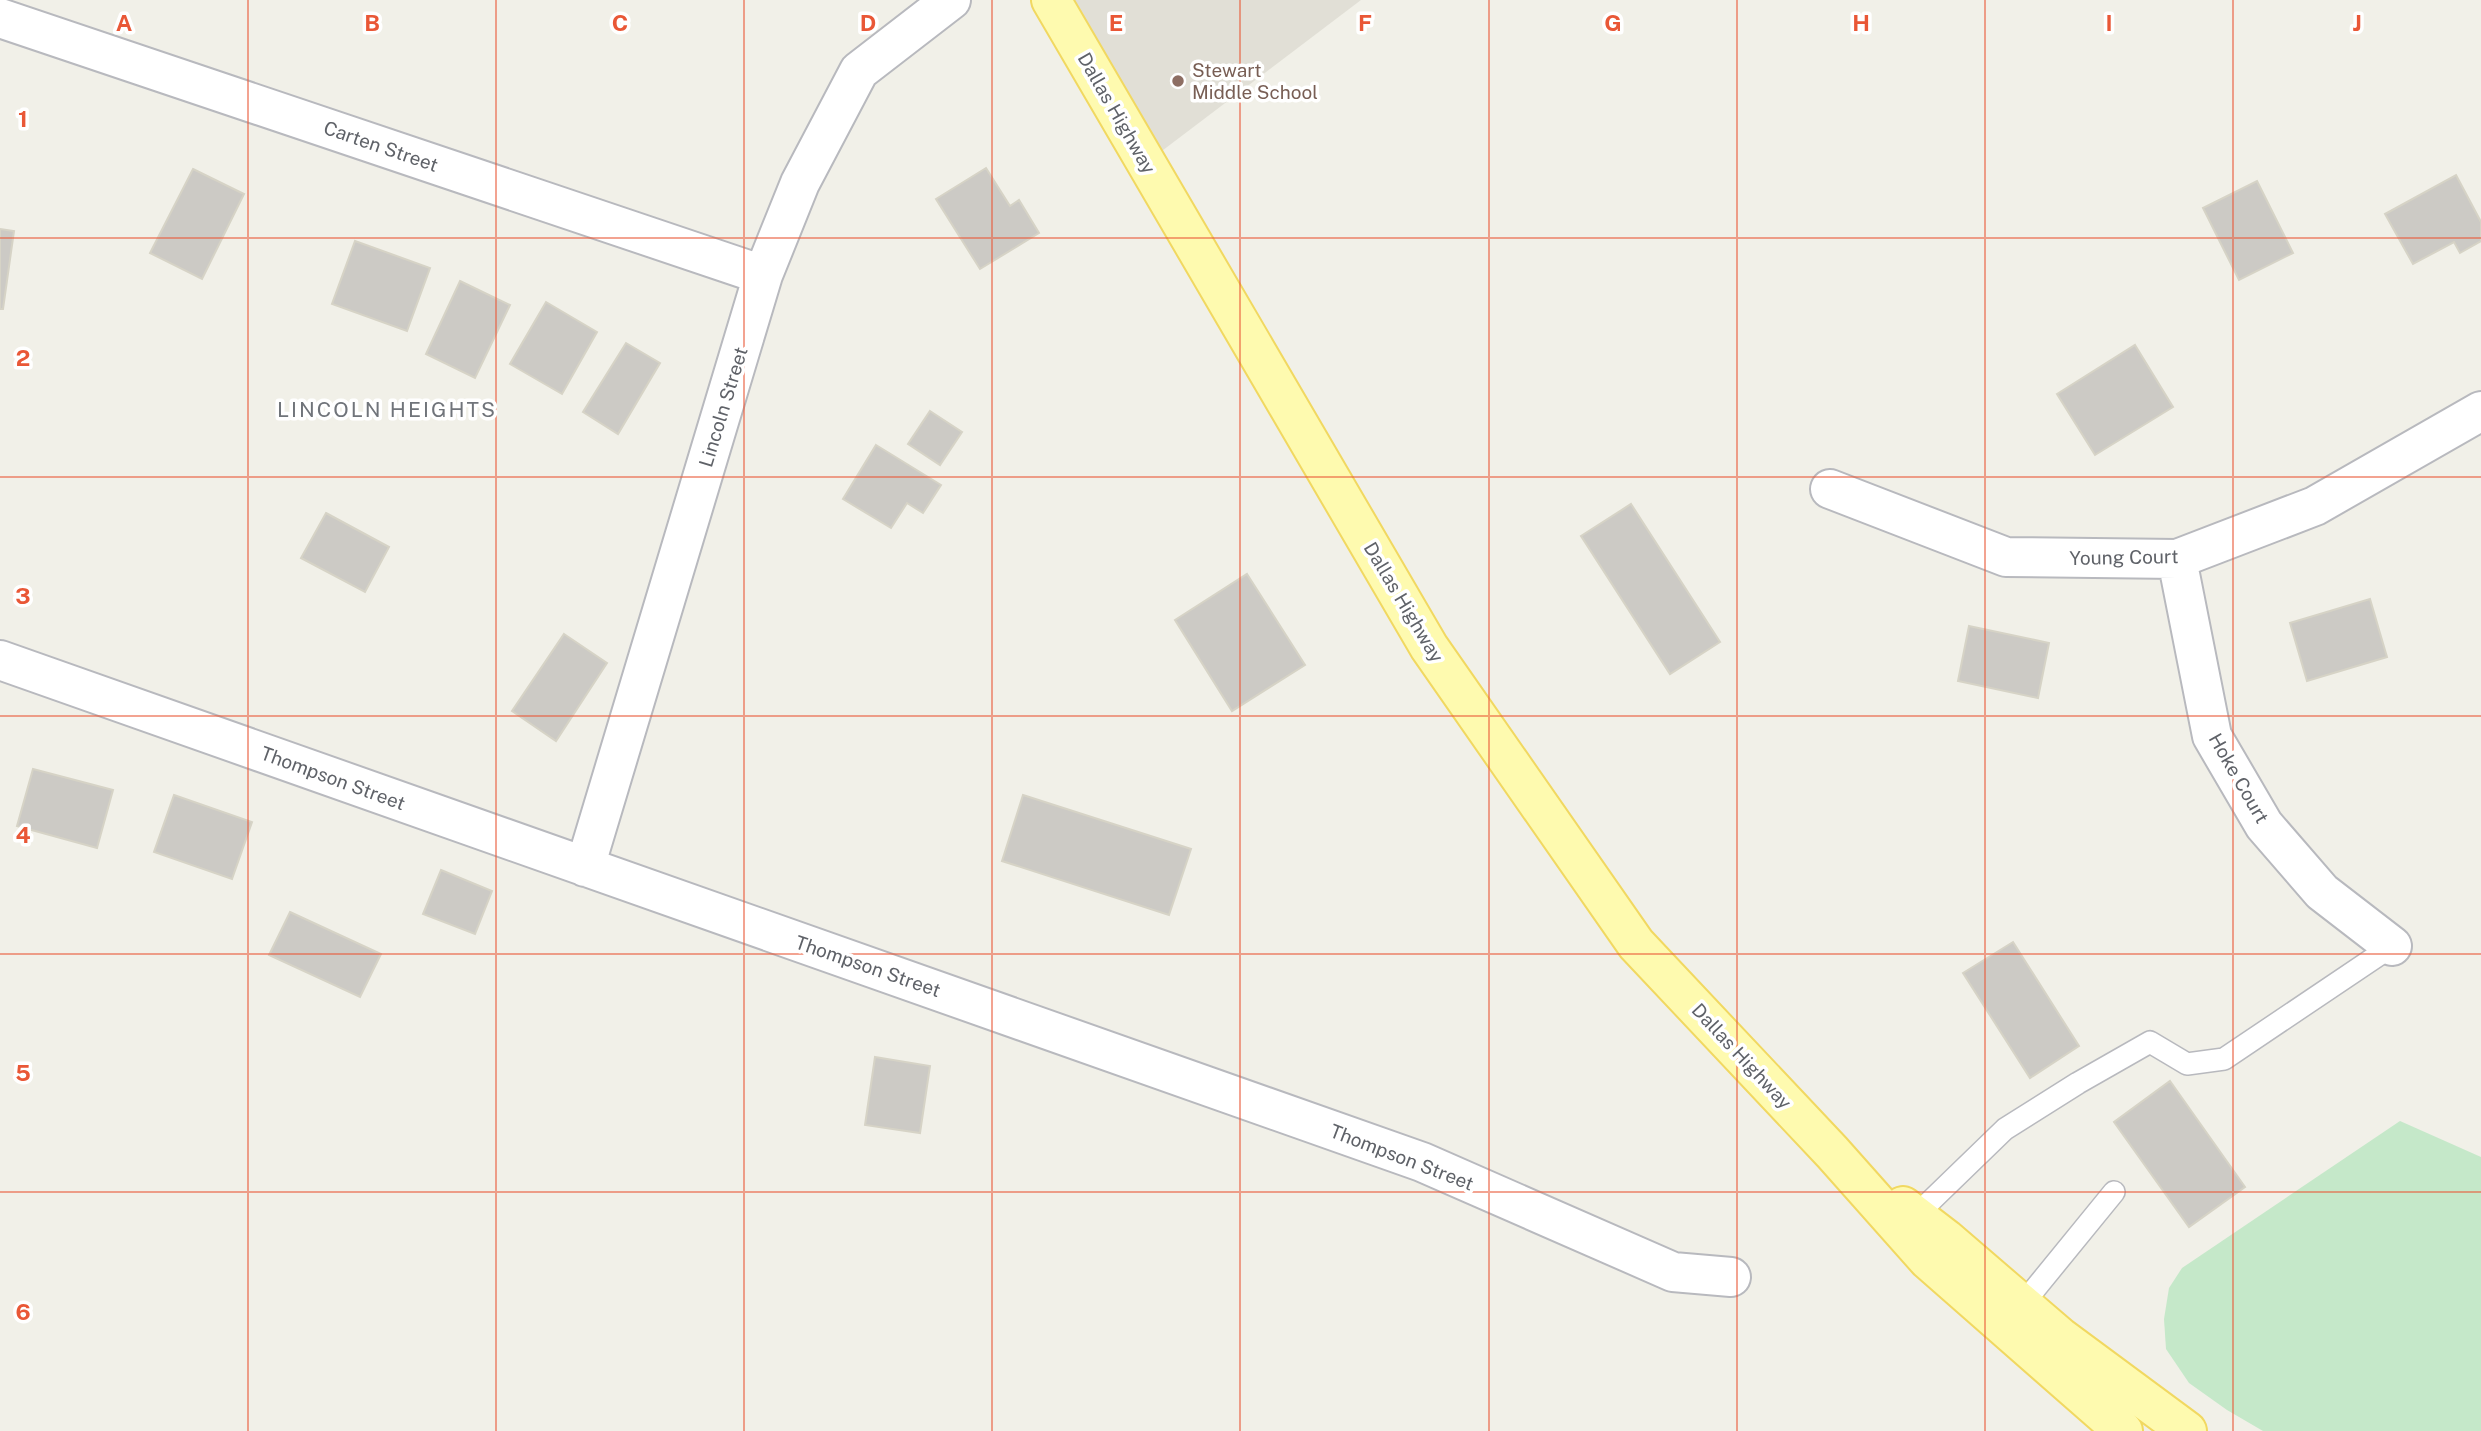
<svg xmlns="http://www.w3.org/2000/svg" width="2481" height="1431" font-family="'Public Sans',sans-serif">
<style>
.education{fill:#e1dfd6}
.green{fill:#c5e8c9}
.building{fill:#cccac5;stroke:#d6d3c6;stroke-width:2}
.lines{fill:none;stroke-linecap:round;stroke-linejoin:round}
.service-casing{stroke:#b8b9be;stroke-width:24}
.minor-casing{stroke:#b8b9be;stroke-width:42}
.primary-casing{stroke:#f1d861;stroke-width:42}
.service{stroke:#fff;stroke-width:21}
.minor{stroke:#fff;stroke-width:38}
.primary{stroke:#fefaaf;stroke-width:38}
.grid{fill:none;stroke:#e95736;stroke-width:2;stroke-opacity:0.55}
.education-dot{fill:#8d6e63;stroke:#fff;stroke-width:2.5}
.labels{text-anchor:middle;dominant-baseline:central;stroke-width:7;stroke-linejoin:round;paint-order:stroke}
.education-label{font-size:19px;fill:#785e54;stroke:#fff;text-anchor:start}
.street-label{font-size:19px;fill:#5f6268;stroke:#fff}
.neighbourhood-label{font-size:21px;letter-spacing:2px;fill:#70747a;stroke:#fff}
.grid-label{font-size:23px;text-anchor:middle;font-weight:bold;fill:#e95736;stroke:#fff;stroke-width:7;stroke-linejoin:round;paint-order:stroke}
</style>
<rect width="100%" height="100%" fill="#f1f0e8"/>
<!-- education -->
<path class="education" d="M1059,0H1361L1146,163Z"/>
<!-- green -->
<path class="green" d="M2400,1121L2481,1157V1431H2263L2227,1410L2189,1383L2166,1349L2164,1319L2169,1288L2182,1268Z"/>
<!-- building -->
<path class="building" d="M986,168L1010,206L1019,200L1039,233L980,269L936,199Z
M193,169L244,194L202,279L150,253Z
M2456,175L2481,222V241L2460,253L2454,242L2413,264L2385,214Z
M2257,181L2293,253L2239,280L2203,208Z
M0,229L14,231L3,309H0Z
M355,241L430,268L407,331L332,304Z
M460,281L510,305L475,378L426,354Z
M546,302L597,332L562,394L510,364Z
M626,343L660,363L618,434L583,412Z
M2135,345L2173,407L2095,455L2057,394Z
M930,411L962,432L940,465L908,444Z
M876,445L941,485L923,513L907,503L891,528L843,499Z
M1631,504L1720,642L1670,674L1581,536Z
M326,513L389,547L365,592L301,558Z
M1247,574L1305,665L1232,711L1175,620Z
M2370,599L2387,657L2307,681L2290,623Z
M1969,626L2049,643L2038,698L1958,681Z
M564,634L607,663L556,741L512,711Z
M33,769L113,790L97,848L17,826Z
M174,795L252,822L232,879L154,852Z
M1023,795L1191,849L1169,915L1002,861Z
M441,870L492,891L475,934L423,914Z
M290,912L381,954L360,997L269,955Z
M2013,942L2079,1046L2030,1078L1963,973Z
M875,1057L930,1066L920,1133L865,1125Z
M2170,1081L2245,1187L2189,1227L2114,1122Z"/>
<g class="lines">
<defs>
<path id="service" d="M1910,1221L2005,1129L2078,1083L2150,1042L2187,1064L2224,1059L2392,946
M2021,1306L2114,1192"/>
<path id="minor" d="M0,18L763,275
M1830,489L2006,557L2177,559L2315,506L2481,411
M2177,559L2212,736L2264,825L2322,892L2392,946
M0,660L1422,1162L1673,1272L1731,1277
M585,867L763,275L800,183L859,71L951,0"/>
<path id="primary" d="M1051,0L1429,647L1636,944L1832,1152L1928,1260L2123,1431
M1903,1206L1946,1239L2060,1337L2187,1431"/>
</defs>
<!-- service casing -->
<use href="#service" class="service-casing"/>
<!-- minor casing -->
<use href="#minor" class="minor-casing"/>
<!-- primary casing -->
<use href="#primary" class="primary-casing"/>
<!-- service -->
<use href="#service" class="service"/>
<!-- minor -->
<use href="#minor" class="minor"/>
<!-- primary -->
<use href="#primary" class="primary"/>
</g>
<!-- grid -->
<path class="grid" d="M248,0V1431M496,0V1431M744,0V1431M992,0V1431M1240,0V1431M1489,0V1431M1737,0V1431M1985,0V1431M2233,0V1431M0,238H2481M0,477H2481M0,716H2481M0,954H2481M0,1192H2481"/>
<!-- markers -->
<circle class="education-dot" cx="1178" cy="81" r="7"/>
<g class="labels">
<!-- education labels -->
<g class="education-label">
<text x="1192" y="70">Stewart<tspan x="1192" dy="22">Middle School</tspan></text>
</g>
<!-- street labels -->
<g class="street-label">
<text transform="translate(1117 113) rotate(60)">Dallas Highway</text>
<text transform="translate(381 146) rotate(19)">Carten Street</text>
<text transform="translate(723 407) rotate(-73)">Lincoln Street</text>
<text transform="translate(2124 557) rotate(-1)">Young Court</text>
<text transform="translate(1404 602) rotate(59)">Dallas Highway</text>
<text transform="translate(333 778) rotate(20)">Thompson Street</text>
<text transform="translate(2239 778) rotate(60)">Hoke Court</text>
<text transform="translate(868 966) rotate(19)">Thompson Street</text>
<text transform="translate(1742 1056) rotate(47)">Dallas Highway</text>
<text transform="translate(1402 1157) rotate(21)">Thompson Street</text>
</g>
<!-- neighbourhood labels -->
<g class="neighbourhood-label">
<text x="387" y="409">LINCOLN HEIGHTS</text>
</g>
</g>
<g class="grid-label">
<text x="124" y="31">A</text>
<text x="372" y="31">B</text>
<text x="620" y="31">C</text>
<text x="868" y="31">D</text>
<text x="1116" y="31">E</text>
<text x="1365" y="31">F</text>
<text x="1613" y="31">G</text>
<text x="1861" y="31">H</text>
<text x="2109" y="31">I</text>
<text x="2357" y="31">J</text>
<text x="23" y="127">1</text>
<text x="23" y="366">2</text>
<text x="23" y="604">3</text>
<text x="23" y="843">4</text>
<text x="23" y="1081">5</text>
<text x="23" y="1320">6</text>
</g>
</svg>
